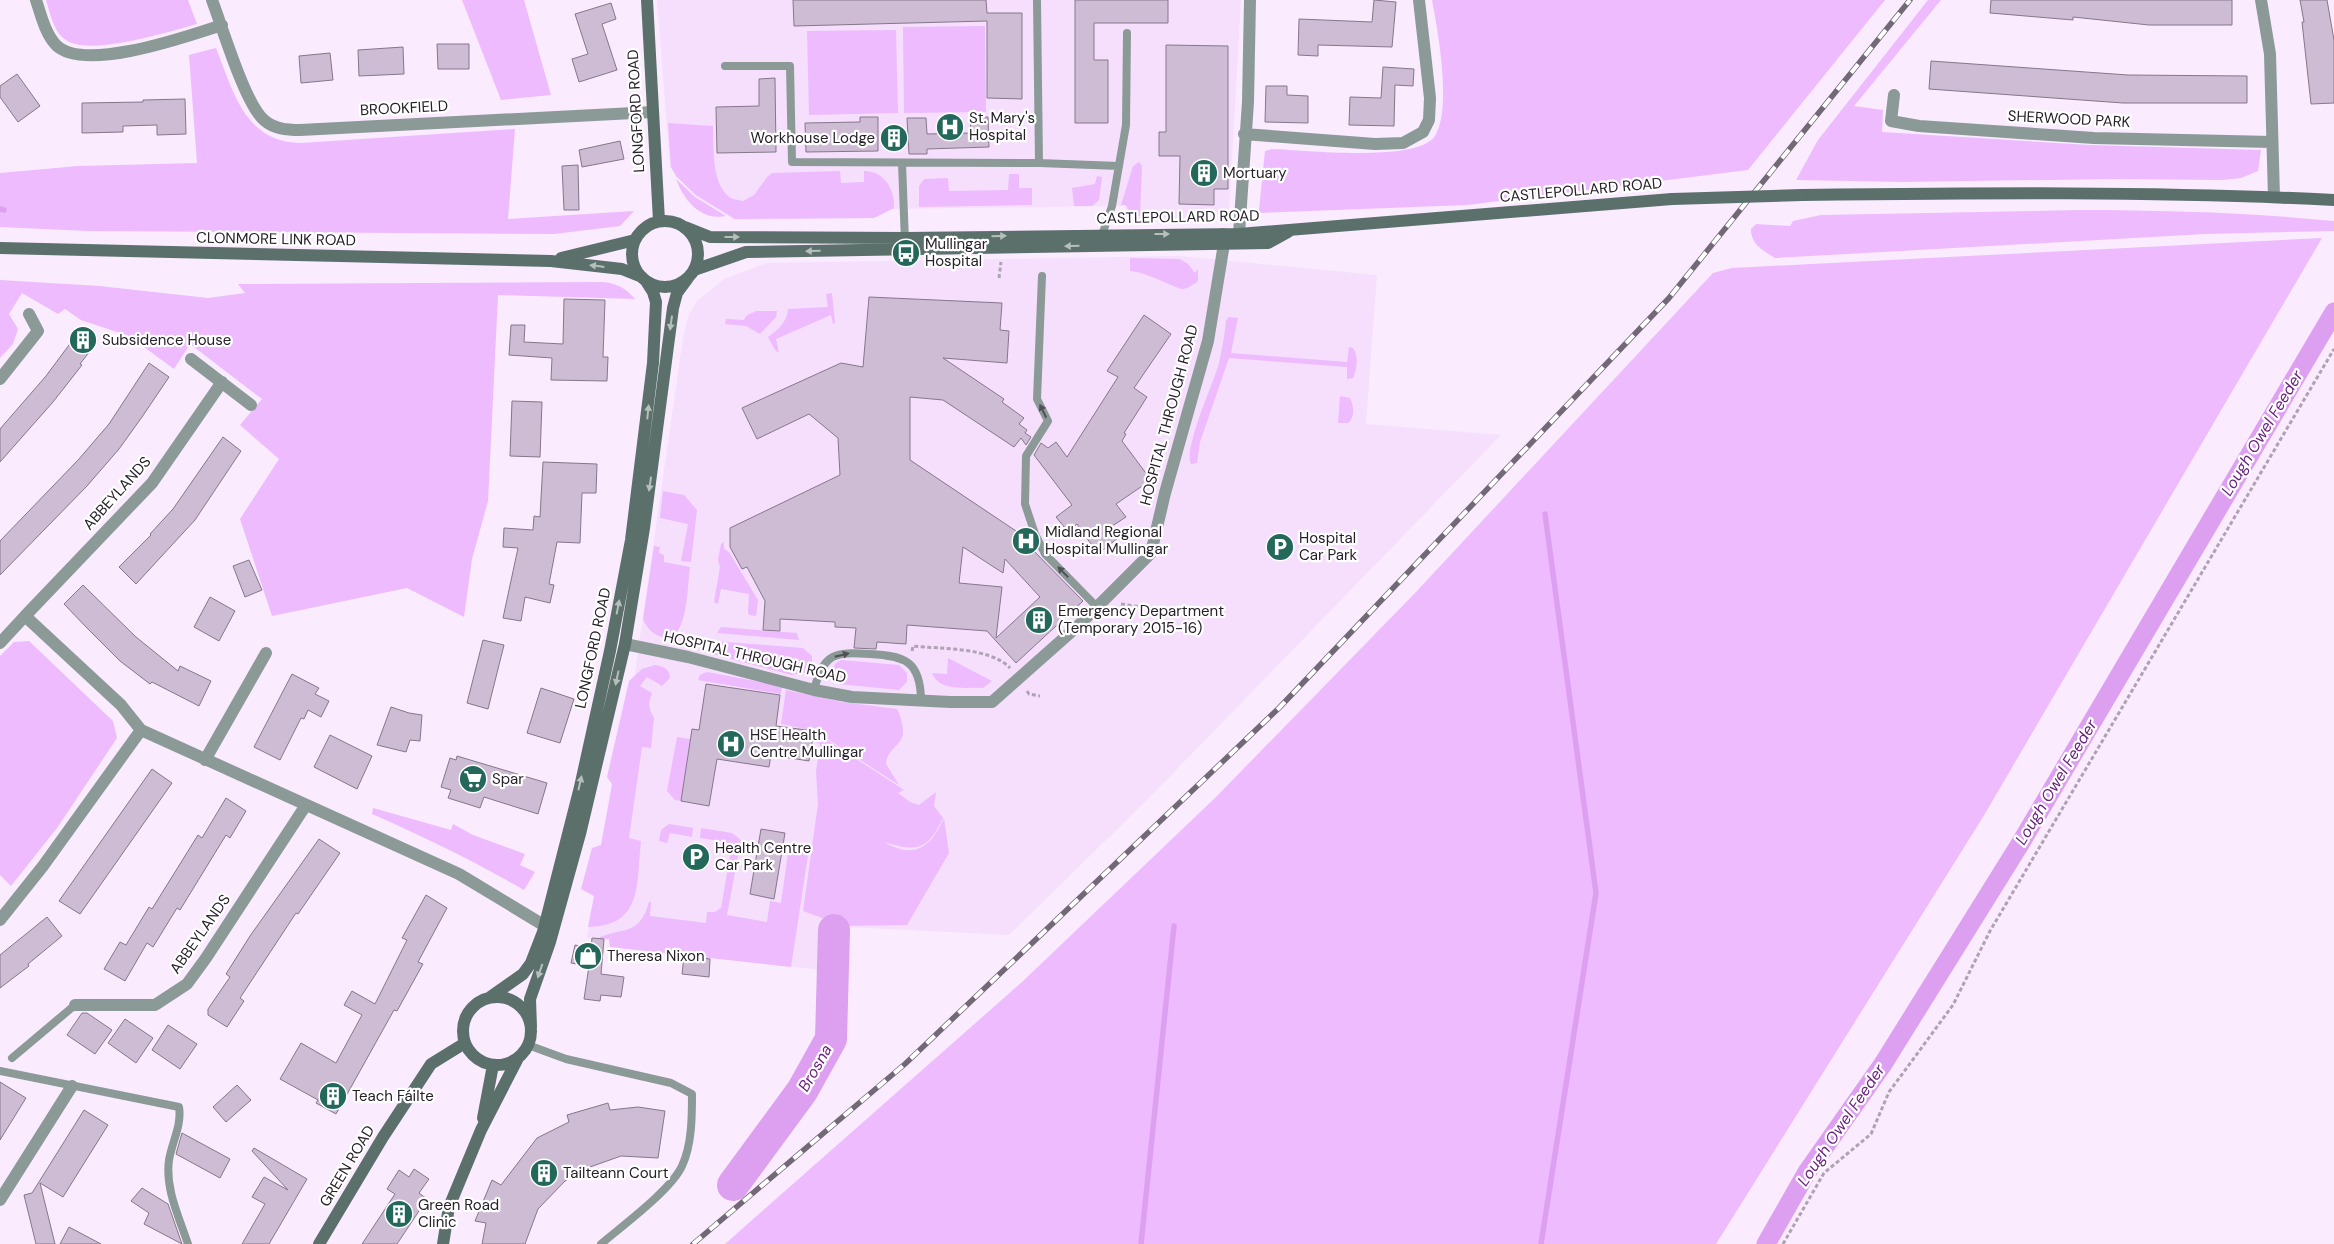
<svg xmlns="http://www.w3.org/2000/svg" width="2334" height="1244" font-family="'DM Sans',sans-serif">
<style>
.built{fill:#f6dffd}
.green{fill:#edbbfe}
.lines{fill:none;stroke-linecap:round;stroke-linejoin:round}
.stream{stroke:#dda0f1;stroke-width:5.5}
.canal{stroke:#dda0f1;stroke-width:19}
.river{stroke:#dda0f1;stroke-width:32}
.building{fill:#cebcd4;stroke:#86768c;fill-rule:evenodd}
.path{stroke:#afa3b3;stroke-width:3;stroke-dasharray:4 2.5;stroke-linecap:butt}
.lane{stroke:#8b9a96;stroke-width:8}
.street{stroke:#8b9a96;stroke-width:12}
.secondary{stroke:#5b706a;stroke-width:12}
.rail-casing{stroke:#736976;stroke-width:5.5}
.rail{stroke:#fff;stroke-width:4;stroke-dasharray:11;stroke-linecap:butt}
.secondary-bridge{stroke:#5b706a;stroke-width:12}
.oneway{fill:#b5bfbc}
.oneway2{fill:#4f5155}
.labels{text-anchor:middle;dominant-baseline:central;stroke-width:4.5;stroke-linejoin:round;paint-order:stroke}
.street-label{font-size:15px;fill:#272029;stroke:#fff}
.poi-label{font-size:15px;fill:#272029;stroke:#fff;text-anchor:start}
.water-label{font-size:16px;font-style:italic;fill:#6b2180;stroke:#fff}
</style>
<rect width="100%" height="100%" fill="#faebff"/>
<!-- built -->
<path class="built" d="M657,0H1241L1229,210L1216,217L1137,219L1127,212L1125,206L891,209L874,218L735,220L695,196L676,176L670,166Z
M1179,256L1377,275L1366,424L1501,435L1150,797L1009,935L846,927L842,972L610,947L609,939L587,938L634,679L683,338L689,314L697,301L724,279L767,263Z"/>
<!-- green -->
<path class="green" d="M46,0H188L197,24C170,31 91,57 66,40C54,33 50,13 46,0Z
M462,0H524L551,95L501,100Z
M1432,0H1885L1748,170L1467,205L1256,213L1259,210L1265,151L1272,149C1303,150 1418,163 1435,136C1452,108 1438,32 1432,0Z
M1928,0H1941L1854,106L1883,110L1882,132L2089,145L2261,150L2258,171L2241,178L2222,180L2112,179L1903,182L1796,180L1818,140Z
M985,26L986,112L904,113L903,27Z
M896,30L898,113L809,115L807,31Z
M216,48C233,91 245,143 301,143L515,129L508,219L634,211L620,226L554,234L88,231L0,227V173L78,166L197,163L189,55Z
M668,123L713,126C714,148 711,180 728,196C731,199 738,200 743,201L754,195L767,177L772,173L840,171L841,183L864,182V171C884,171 895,189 894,208L874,218L735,219L696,195L676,176L671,167Z
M1139,162L1142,166L1140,216L1135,217L1130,213L1126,205H1121L1133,166Z
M1009,174H1019V188H1032V205L919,207V186L924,179L948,178L949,191L1008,190Z
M1097,176L1102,177L1099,200L1092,206H1074L1072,188L1095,184Z
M676,179L695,197L726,216C700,221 684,200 676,179Z
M2081,210C2166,210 2250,213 2334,221V231L2205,234L1775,258C1763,250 1751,245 1751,229L1756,224L1790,226L1793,221L1821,215Z
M2322,238L1983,817L1716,1244H725L1022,982L1215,798L1416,592L1713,273L1732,268Z
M1130,258L1180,259L1188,264L1195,273L1198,269V281C1194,284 1189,288 1183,289C1178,290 1145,271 1130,271Z
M0,280L99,286L208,298L245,293L238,284L602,282C616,283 626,288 635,299L498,295L488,501L472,559L464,617L407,588L272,616L240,519L279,459L240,425L262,399L190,344L174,369L129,336L81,320L65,309L58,314L22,293L9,314L18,329L13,344L0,358Z
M832,293L835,323L833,324L831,315L776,339L779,353L775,350L768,337C778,330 787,322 788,309L828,307L826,294Z
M756,311H777L776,317L760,334L746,326L725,324L726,319L744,320L746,316Z
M1229,317L1238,318L1231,353L1347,362L1349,347L1353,348C1359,355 1357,370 1353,378L1347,379V367L1229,358L1200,442L1197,463L1191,464C1183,449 1214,382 1219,363C1222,349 1225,334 1226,320Z
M1340,396L1350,398C1354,406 1355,417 1348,423H1338Z
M663,491L684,495L697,510L691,562L681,561L688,524L660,518Z
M724,542V549L729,552L758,600L756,616L749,615L748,612L749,594L721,589L718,604L714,602L720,567L718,560L721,544Z
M654,546L660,547L659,553L664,555V562L690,567C687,585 689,648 659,636C652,633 646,627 643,619Z
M721,627L797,633L799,640L717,633Z
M29,641L113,721L117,738L57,828L11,886L0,875V656L14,642Z
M713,641L803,648L812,656V665L809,672L792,675L712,654Z
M948,658L992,681L983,688C966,687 939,692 932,673L947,674Z
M841,660L899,665L907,673V682L899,690L839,684L834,681L832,672L835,664Z
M655,665C664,667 669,668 670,678L662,686L647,677L640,686L652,693L649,703L650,710L654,718L651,748L642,747L629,838L641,841C636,883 644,926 588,927L594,896L581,889L592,848L601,845L612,784L607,777L629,681L642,669Z
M707,672L782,686L781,694L698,680L700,675Z
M786,690L842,702L897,709C900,714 901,719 902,724C908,746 888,744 886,764L899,785L815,731L781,724Z
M815,732L904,790L898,793L910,802L919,805L936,792L934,806L943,818C927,851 917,852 884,842C915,860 931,847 944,818L949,853L907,925L844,926L803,911L818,804L816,772L820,744L814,742Z
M677,737L690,739L681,801L675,800L667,791Z
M373,808L451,830L453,824L473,835L525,854L520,865L535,872L524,890C474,861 424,837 372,814Z
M669,824L693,828L692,837L670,833L667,843L659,841L661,830Z
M701,828L732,833L741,840L727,915L767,922L770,901L781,903L789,846L809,849L791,967L610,947L609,939H597C619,926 639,939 649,902H651L650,916L706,923L707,912H715L721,908L730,856L719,853L720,841L700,838Z"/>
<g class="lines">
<!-- stream -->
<path class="stream" d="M0,209L4,210
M1141,1244L1174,926
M1541,1244L1596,893L1545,514"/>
<!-- canal -->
<path class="canal" d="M1766,1244L1807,1172L1883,1064L2020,844L2334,312"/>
<!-- river -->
<path class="river" d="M733,1185L802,1091L831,1039L834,930"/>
</g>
<!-- building -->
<path class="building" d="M793,0H986L987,13H1022V99L987,98V21L794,26Z
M1075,0H1168V23H1094V60H1108V123H1075Z
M1374,0L1396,2L1392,47L1318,45V56L1298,55L1299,19L1372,22Z
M1991,0H2232V25H2149L2073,17V20L1990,13Z
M2300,0H2327L2334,40V103L2311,104L2302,22H2304Z
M611,3L616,19L602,24L617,70L579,82L572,59L588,54L575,14Z
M437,44H469V69H438Z
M1166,45L1228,46V189H1214V205L1179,204L1180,156H1159V132H1166Z
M403,47L404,74L359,76L358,50Z
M330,53L333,80L301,83L299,56Z
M1931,61L2128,75L2247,76V103H2123L1929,89Z
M1383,67L1414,69L1413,86L1395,85L1394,126L1349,125L1350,97L1381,98Z
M17,74L40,106L18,122L0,97V86Z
M775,78L776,152L717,153L716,107L759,106V79Z
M1266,86H1287V95L1308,96V123L1265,122Z
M185,99L186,134L157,135V125L123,126V132L82,133V103L143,102V100Z
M860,117H878V151L806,152L805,123L860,122Z
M988,117L989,147L927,149V154H909L907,118H926L927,134L971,133L970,118Z
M620,141L624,159L582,167L579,150Z
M578,165L579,210H564L562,166Z
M869,297L1002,303L1000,330L1009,331L1007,363L943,358L1004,399L1002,402L1024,418L1019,424L1027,430L1025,433L1031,437L1026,445L1021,438L1014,447L943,400L910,397V460L1028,539L1027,544L1083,601L1016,663L987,631L907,625L906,644L877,642L876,649L854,648L856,628L835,627V622L780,619V631L763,630L765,601L747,567L742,569L730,547V528L840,475L838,438L809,414L757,439L742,408L841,363L863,367ZM963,547L1003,573L1005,559L1040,597L996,638L1002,587L959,583Z
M564,299L605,300L603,357H608L607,381L551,380L552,358L509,355L511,325H525L524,342L563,344Z
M1144,315L1171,334L1134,388L1147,397L1124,433L1126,434L1122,441L1151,480L1116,504L1126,517L1109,528L1118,538L1098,554L1077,524L1071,529L1068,526L1065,528L1056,517L1072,505L1034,455L1041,443L1048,448L1056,442L1067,457L1118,377L1107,371Z
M79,327L97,342L80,364L82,365L53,402L0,462V429L46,376L72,341L69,339Z
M149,363L169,377L142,417L119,449L87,486L0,575V541L79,459L109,424Z
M512,401L542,402L540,457L510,456Z
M223,437L241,451L195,520L136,584L119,567L151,535L150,534L173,509Z
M543,462L597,464L596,493H582L580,543L557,542L549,584L554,585L550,603L525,597L521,621L503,618L518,548L503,547L504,528L533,530L534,516L540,517Z
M249,560L262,590L245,597L233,566Z
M83,585L136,637L178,671L180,666L211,681L199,706L152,682L150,684L120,661L87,628L64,604Z
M210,597L235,611L219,641L194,627Z
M483,640L504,645L488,709L467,703Z
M292,674L319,688L315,694L329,701L321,717L308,710L304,719L301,718L280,760L254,747Z
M706,684L780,695L776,726L814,731L809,761L771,755L769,767L717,759L709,806L681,801L692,729L699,730Z
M541,688L574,699L560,743L527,733Z
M391,707L409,713L422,715L420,741L410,740L406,752L377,745Z
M330,735L372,756L357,789L314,767Z
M457,756L547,783L538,814L484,797L480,808L448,798L451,790L441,787L450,758L456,760Z
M152,769L172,783L80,914L59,901Z
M226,798L246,811L230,838L226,835L180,910L177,908L153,947L147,943L125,981L104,969L120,942L126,945L149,907L152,909L198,835L202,838Z
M761,829L785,833L774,899L750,894Z
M319,839L340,853L298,914L296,913L240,998L244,1001L227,1027L208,1015V1009L230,977L226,974L250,936Z
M426,895L447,908L418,962L423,964L397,1011L394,1010L336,1114L316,1103L318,1100L280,1079L301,1043L336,1063L362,1015L344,1005L352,991L375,1004L407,940L402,938Z
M47,917L62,936L28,964L29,966L0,988V955Z
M592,938L604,939L601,974L624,977L621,997L601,995L600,1001L584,999L589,966L571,963L575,945L591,948Z
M684,956L710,959L709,977L682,974Z
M82,1013H87L112,1030L95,1054L67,1035Z
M125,1019L153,1038L136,1063L108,1043Z
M168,1025L197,1044L180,1069L152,1050Z
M0,1082L26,1098L0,1140Z
M237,1085L251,1100L226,1122L213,1107Z
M608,1103L610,1110L638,1107L665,1111L658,1158L621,1156L590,1167L565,1181L538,1209L525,1244H482L486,1223L475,1221L492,1180L501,1185L537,1138L569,1122L567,1115Z
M84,1110L108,1125L63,1197L40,1183L55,1244H36L24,1195L32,1193Z
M182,1133L230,1159L220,1178L176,1154Z
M254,1148L307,1179L269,1244H242L265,1204L252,1197L264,1177L288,1190L252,1151Z
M414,1169L429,1179L419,1193L427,1199L397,1244H362L395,1194L387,1189L399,1170L409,1177Z
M142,1188L168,1204L182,1244L144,1224L149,1213L131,1201Z
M69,1227L101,1244H60Z"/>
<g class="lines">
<!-- path -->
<path class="path" d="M999,278L1001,262
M1121,604L1148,608
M912,651L913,646C941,649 990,647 1010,668
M1027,691L1029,694L1040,696
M1783,1244L1824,1173L1871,1134L1889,1092L1953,1005L1990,931L2334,349"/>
<!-- lane -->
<path class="lane" d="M1037,0L1039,163
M725,66H790L792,162L1039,163L1119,166
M902,163L905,242
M1101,238L1112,206L1126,125L1127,33
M1042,276L1037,399L1048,421L1026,456L1025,504L1035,534L1045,554L1097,607
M814,690C824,652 835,652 870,654C905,656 920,661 921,699
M528,1045L566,1059L671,1083L692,1094C692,1116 692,1145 682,1166C671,1190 622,1226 601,1244
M12,1058L75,1005
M0,1071L179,1107C182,1125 172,1142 169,1160C165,1189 179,1217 188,1244"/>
<!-- street -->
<path class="street" d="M36,0C41,15 45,33 56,45C84,73 188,36 222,25
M212,0C222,26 245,104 264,120C274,129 287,130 300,130L653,112
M2261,0L2270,54L2274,197
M1894,95L1891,121L1919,126L2094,138L2272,142
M1244,134L1375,144L1403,143L1423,132L1429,120L1430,98L1419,0
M1239,234L1248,102L1250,0
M191,359L251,405
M0,379L38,331L29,314
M0,643L25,616
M625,644L688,657L814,690L852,697L950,702H992L1080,624L1151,553L1165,493L1208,341L1223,250V234
M141,730L121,705L25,616L152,483L222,382
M205,760L266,653
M0,920L43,866L141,730L459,874L545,926
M75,1005H155L187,984L206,958L306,805
M0,1200L72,1086"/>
<!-- secondary -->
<path class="secondary" d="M647,0L659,221
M1802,195C1979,193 2157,191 2334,200
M632 254a33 33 0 1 1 66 0a33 33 0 1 1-66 0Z
M685,227L710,237L905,238L1239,234L1672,199
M0,248L551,261L622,269L642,277
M561,258L635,240
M694,270L746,252L1268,243L1288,232
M463 1031a34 34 0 1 1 68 0a34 34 0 1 1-68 0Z
M489,998L523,974L531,963L543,932L580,787L610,651L631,540L653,363L656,302L653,292L646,281
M531,1027L530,999L550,942L580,834L625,644L644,528L673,308L677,293L688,278
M483,1118L493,1065
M319,1244L383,1137L431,1064L465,1043
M443,1244L449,1207L481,1130L517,1060"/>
<defs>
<path id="rail" d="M693,1244L905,1064L1279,708L1669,298L1910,0"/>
</defs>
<!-- rail casing -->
<use href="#rail" class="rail-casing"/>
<!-- rail -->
<use href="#rail" class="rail"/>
<!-- secondary-bridge -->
<path class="secondary-bridge" d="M1672,199L1802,195"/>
</g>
<!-- one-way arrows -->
<defs><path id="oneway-solid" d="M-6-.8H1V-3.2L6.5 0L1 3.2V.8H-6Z" transform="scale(1.25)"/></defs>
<g class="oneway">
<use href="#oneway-solid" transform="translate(1162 234)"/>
<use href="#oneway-solid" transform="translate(999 236) rotate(-1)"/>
<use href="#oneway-solid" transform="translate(732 237)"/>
<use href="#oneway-solid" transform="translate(1072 246) rotate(179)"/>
<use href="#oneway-solid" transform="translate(813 251) rotate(179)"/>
<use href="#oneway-solid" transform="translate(597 266) rotate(-173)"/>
<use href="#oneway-solid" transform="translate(671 323) rotate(98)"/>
<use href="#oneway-solid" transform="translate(648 412) rotate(-84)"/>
<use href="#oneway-solid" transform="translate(650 484) rotate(98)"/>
<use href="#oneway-solid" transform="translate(618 607) rotate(-79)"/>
<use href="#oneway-solid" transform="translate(617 678) rotate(102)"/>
<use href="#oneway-solid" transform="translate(580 783) rotate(-77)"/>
<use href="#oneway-solid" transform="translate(540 971) rotate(109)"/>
</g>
<g class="oneway2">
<use href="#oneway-solid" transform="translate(1043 411) rotate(-116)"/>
<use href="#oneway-solid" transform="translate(1063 572) rotate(-134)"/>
<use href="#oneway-solid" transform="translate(842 655) rotate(-14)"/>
</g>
<!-- icons -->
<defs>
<symbol id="hospital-disc" viewBox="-11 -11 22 22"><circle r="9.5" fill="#23685a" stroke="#fff"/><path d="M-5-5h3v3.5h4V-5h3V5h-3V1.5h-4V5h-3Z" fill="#fff"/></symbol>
<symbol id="building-disc" viewBox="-11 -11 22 22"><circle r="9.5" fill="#23685a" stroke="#fff"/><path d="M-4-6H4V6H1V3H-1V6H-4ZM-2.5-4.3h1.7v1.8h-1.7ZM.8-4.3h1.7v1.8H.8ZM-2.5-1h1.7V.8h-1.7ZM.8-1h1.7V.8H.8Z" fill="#fff"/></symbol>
<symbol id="bus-disc" viewBox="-11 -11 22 22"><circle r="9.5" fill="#23685a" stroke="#fff"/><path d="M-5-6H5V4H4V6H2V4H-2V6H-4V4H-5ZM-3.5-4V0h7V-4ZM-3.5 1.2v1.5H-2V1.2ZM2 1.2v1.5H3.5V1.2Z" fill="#fff"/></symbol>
<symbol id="parking-disc" viewBox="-11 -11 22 22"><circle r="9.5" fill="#23685a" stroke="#fff"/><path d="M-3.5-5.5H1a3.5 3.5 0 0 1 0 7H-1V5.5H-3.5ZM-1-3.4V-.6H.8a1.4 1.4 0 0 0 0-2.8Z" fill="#fff"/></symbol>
<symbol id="supermarket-disc" viewBox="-11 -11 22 22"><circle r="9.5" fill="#23685a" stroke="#fff"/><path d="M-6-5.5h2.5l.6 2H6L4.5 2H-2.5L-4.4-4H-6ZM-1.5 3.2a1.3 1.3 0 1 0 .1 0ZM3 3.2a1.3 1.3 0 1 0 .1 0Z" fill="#fff"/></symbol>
<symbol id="shop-disc" viewBox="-11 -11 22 22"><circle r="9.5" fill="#23685a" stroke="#fff"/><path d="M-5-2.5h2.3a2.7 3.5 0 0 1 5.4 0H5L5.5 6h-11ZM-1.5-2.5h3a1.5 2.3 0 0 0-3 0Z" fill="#fff"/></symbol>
</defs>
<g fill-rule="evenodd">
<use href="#hospital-disc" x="934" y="111" width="32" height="32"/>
<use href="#building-disc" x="878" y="122" width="32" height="32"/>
<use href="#building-disc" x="1188" y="157" width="32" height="32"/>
<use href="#bus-disc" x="890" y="237" width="32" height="32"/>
<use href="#building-disc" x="67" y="324" width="32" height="32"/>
<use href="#hospital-disc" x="1010" y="525" width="32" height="32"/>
<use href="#parking-disc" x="1264" y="531" width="32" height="32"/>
<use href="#building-disc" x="1023" y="604" width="32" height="32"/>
<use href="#hospital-disc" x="715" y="728" width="32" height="32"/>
<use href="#supermarket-disc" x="457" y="763" width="32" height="32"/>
<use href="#parking-disc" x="680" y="841" width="32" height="32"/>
<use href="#shop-disc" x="572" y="940" width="32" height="32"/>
<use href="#building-disc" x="317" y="1080" width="32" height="32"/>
<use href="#building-disc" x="528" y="1157" width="32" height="32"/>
<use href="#building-disc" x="383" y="1198" width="32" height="32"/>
</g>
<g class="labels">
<!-- street labels -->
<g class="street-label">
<text transform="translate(404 108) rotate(-3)">BROOKFIELD</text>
<text transform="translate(636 111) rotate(-93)">LONGFORD ROAD</text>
<text transform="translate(2069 119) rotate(3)">SHERWOOD PARK</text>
<text transform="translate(1581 190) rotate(-5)">CASTLEPOLLARD ROAD</text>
<text transform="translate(1178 217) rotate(-1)">CASTLEPOLLARD ROAD</text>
<text transform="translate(276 239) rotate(1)">CLONMORE LINK ROAD</text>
<text transform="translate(1169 415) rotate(-75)">HOSPITAL THROUGH ROAD</text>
<text transform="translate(117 493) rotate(-48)">ABBEYLANDS</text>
<text transform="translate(593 648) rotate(-78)">LONGFORD ROAD</text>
<text transform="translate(755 657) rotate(13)">HOSPITAL THROUGH ROAD</text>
<text transform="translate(200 934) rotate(-55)">ABBEYLANDS</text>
<text transform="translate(347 1166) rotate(-59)">GREEN ROAD</text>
</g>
<!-- poi labels -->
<g class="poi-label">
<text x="969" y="118">St. Mary's<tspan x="969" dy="17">Hospital</tspan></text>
<text x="875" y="138" text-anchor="end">Workhouse Lodge</text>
<text x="1223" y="173">Mortuary</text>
<text x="925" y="244">Mullingar<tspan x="925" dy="17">Hospital</tspan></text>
<text x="102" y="340">Subsidence House</text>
<text x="1045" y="532">Midland Regional<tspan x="1045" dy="17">Hospital Mullingar</tspan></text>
<text x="1299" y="538">Hospital<tspan x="1299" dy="17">Car Park</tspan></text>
<text x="1058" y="611">Emergency Department<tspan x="1058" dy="17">(Temporary 2015-16)</tspan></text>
<text x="750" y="735">HSE Health<tspan x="750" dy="17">Centre Mullingar</tspan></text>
<text x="492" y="779">Spar</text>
<text x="715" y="848">Health Centre<tspan x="715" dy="17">Car Park</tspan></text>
<text x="607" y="956">Theresa Nixon</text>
<text x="352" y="1096">Teach Fáilte</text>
<text x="563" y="1173">Tailteann Court</text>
<text x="418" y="1205">Green Road<tspan x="418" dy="17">Clinic</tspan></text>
</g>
<!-- water labels -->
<g class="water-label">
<text transform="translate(2262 433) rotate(-59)">Lough Owel Feeder</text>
<text transform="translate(2056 782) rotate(-59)">Lough Owel Feeder</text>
<text transform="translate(815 1068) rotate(-60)">Brosna</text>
<text transform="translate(1841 1125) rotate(-56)">Lough Owel Feeder</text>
</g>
</g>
</svg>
